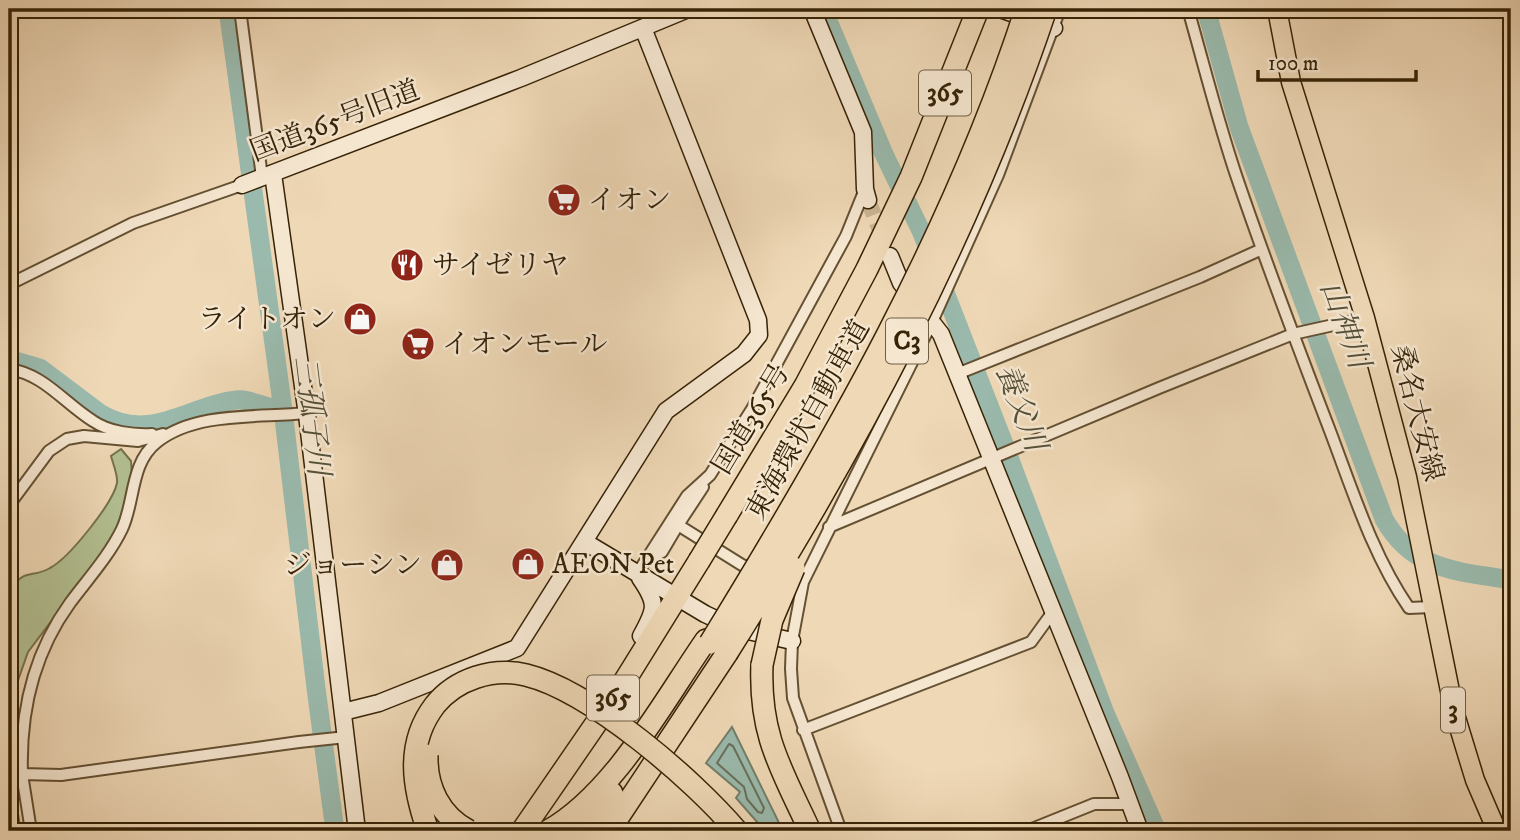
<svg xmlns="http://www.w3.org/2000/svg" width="1520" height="840" font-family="'IM FELL DW Pica','Noto Serif JP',serif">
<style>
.green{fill:#b3c092;stroke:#74724c;stroke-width:2}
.water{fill:#9abaad;stroke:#727e6a;stroke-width:2}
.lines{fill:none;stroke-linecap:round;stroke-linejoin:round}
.shore{stroke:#686e5a;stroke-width:2}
.river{stroke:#9abaad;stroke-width:19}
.secondary-tunnel{stroke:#cab493;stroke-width:16;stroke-dasharray:16 8;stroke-linecap:butt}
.street-casing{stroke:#645032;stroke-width:14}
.secondary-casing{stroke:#362306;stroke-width:19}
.primary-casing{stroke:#362306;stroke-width:21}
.highway-casing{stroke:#362306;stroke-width:24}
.street{stroke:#f5e6d0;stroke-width:10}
.secondary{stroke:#f5e6d0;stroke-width:16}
.primary{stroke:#efd8b6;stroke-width:18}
.highway{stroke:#efd8b6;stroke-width:21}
.highway-bridge-casing{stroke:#362306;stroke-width:24;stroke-linecap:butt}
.highway-bridge{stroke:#efd8b6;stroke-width:21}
.labels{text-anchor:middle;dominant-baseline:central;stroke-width:5;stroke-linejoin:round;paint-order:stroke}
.shield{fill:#f5e6d0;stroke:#6f5e43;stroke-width:2}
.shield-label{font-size:26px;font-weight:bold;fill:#362306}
.street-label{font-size:28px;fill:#362306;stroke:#f5e6d0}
.poi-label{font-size:28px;fill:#362306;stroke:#f5e6d0;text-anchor:start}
.water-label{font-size:30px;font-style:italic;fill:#545038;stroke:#f5e6d0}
</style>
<rect width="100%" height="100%" fill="#efd8b6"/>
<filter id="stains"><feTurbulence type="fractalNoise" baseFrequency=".00286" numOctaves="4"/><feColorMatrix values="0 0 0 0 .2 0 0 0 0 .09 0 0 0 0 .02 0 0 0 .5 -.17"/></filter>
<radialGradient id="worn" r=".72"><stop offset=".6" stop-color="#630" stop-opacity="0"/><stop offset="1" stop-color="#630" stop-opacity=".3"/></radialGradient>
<!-- green -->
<path class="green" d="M121,449L131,461L132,476L130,492L112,541L28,652L9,706V591C25,567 31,579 50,568C69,558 113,503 117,483C118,475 113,464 111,456Z
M9,743L12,780L21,831H9Z"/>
<!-- water -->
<path class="water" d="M732,727L783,831H765L736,798L740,792L706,763Z"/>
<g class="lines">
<!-- shore -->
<path class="shore" d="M729,744L733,746L764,808L762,813L758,812L747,799L744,787L717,763Z"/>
<!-- river -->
<path class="river" d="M228,9L283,410L316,688L335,831
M823,9L883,152L922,233L1004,444L1105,713L1157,831
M1206,9L1239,127L1384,519C1413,571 1458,571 1511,580
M9,359L40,368L101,414C150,443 188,406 236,400C249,398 267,409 283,410"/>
<!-- secondary-tunnel -->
<path class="secondary-tunnel" d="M868,200L885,243"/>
<defs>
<path id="street" d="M240,9L262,177
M1188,9C1204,65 1218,122 1237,178C1265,260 1296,342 1327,423C1351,485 1371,553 1409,608L1432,607
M9,291L12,283L133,223L242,185
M9,369C44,374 64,403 93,421C109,432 133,435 152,434
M957,374L1200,277L1262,249
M703,487L678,525L742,565L759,570
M9,505L49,451L67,439L84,436L138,441L163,434
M829,527L1159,388L1293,334L1365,318
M647,558L662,552L678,525
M637,574L687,496L710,475L752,409L846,236L865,189
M803,730L1031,642L1052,613
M9,768L22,774C20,713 33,654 70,603C87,580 109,556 122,529C135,502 130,463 157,442C196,411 260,418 306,413
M31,831L22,774L61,775L299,742L346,737
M841,831L793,698L791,669L792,641L803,582L932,322L998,175L1060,9
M1027,831L1094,804H1130"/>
<path id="secondary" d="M812,9L863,132L865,189L868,200
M1000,9L1054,28
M273,174L307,415L357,831
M242,185L521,78L688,9
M890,256L901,283L941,334L1120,777L1140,831
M585,542L705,614L735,628L792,641
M640,578C658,604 656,609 641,636
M343,712L379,703L517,648L666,411L744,354L759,335L758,320L643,28"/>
<path id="primary" d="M1277,9L1291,82L1365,318L1407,477L1454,711L1475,780L1497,831"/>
<path id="highway" d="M727,515L805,386L867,269L911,177L978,9
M762,665C759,736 782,770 810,831
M522,831L619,690L699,561
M548,831C614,794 663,702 706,640
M585,831L612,793
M609,831L727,653"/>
</defs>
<!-- street casing -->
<use href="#street" class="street-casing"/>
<!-- secondary casing -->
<use href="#secondary" class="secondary-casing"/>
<!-- primary casing -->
<use href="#primary" class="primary-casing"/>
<!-- highway casing -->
<use href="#highway" class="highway-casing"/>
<!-- street -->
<use href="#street" class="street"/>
<!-- secondary -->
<use href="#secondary" class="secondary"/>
<!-- primary -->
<use href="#primary" class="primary"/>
<!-- highway -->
<use href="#highway" class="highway"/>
<defs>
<path id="highway-bridge" d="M699,561L727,515
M710,643C834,441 953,235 1026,9
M727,653C855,450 970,237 1046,9
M762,665L772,620L794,568
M427,755C426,787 440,816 469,831
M428,831C413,788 405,744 435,705C456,679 493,667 526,675C591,691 694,780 737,831"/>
</defs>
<!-- highway-bridge casing -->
<use href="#highway-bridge" class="highway-bridge-casing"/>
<!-- highway-bridge -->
<use href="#highway-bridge" class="highway-bridge"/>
</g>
<!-- icons -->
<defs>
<symbol id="supermarket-disc" viewBox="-11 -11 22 22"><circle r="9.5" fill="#8f2418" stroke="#f5e6d0"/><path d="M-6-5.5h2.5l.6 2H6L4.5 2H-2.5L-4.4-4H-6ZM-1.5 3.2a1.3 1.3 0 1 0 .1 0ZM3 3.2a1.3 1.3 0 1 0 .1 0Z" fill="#fff"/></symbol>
<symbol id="restaurant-disc" viewBox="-11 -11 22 22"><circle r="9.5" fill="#8f2418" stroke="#f5e6d0"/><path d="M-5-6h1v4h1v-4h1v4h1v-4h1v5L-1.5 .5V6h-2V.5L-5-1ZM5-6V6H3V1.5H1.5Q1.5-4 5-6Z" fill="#fff"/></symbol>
<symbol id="shop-disc" viewBox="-11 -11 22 22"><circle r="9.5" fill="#8f2418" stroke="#f5e6d0"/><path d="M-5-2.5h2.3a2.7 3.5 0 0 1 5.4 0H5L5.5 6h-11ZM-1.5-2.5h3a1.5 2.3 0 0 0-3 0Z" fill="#fff"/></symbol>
</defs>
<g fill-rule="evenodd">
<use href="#supermarket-disc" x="545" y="181" width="38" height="38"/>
<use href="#restaurant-disc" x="388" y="246" width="38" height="38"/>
<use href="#shop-disc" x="341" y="300" width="38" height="38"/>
<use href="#supermarket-disc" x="399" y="325" width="38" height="38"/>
<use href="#shop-disc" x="509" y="545" width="38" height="38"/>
<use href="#shop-disc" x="428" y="546" width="38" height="38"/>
</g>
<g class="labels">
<!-- shield labels -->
<g class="shield">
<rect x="919" y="70.5" width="52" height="45" rx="5"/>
<rect x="886" y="318.5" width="42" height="45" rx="5"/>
<rect x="587" y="675.5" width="52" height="45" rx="5"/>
<rect x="1441" y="687.5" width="24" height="45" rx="5"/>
</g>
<g class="shield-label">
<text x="945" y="93">365</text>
<text x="907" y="341">C3</text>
<text x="613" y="698">365</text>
<text x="1453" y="710">3</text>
</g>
<!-- street labels -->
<g class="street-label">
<text transform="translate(335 121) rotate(-21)">国道365号旧道</text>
<text transform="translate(1417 413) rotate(76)">桑名大安線</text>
<text transform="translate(751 419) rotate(-59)">国道365号</text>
<text transform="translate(808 420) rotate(-61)">東海環状自動車道</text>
</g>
<!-- poi labels -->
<g class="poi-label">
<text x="588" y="200">イオン</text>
<text x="432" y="265">サイゼリヤ</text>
<text x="336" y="319" text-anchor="end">ライトオン</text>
<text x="442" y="344">イオンモール</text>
<text x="552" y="564">AEON Pet</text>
<text x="422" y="565" text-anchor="end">ジョーシン</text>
</g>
<!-- water labels -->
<g class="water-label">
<text transform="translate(1344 325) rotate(70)">山神川</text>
<text transform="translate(1020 408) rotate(69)">養父川</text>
<text transform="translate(311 416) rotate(83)">三孤子川</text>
</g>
</g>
<!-- margin -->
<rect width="1520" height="840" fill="none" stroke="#efd8b6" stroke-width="35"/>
<rect x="10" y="10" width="1499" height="819" fill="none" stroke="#362306" stroke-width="3.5"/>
<rect x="18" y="18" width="1485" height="805" fill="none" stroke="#362306" stroke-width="2"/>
<!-- scale -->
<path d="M1258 70v10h158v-10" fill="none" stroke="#362306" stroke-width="3.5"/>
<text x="1268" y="70" font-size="21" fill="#362306" stroke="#f5e6d0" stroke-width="5" paint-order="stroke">100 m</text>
<rect width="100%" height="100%" filter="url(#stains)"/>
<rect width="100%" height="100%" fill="url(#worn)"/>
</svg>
